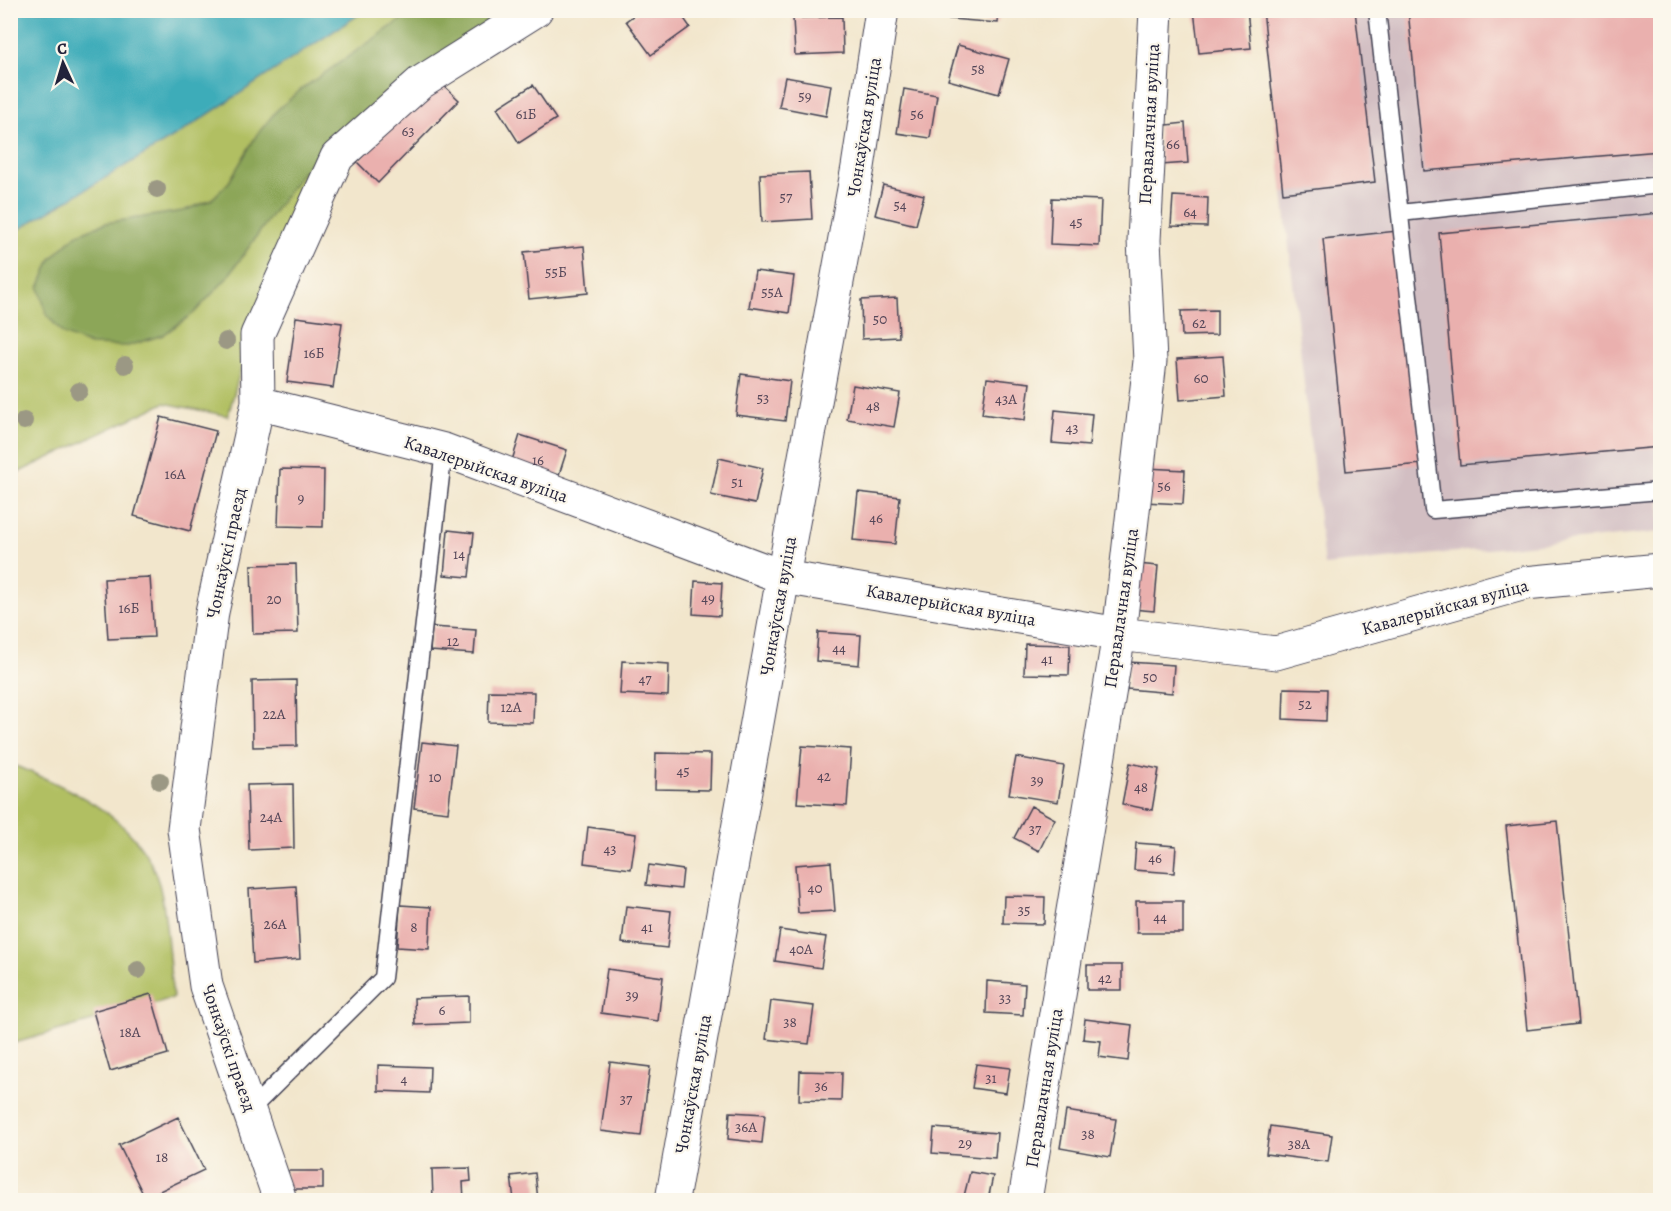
<svg xmlns="http://www.w3.org/2000/svg" width="1671" height="1211" font-family="Alegreya,serif">
<style>
.industrial{fill:#d2bec2}
.green{fill:#b1bf62;stroke:#6a704e;stroke-width:1.5}
.forest{fill:#8ca658;stroke:#57644a;stroke-width:1.5}
.water{fill:#3dacb9;stroke:#30677a;stroke-width:1.5}
.building{fill:#eab0ae}
.lines{fill:none;stroke-linecap:round;stroke-linejoin:round}
.service-casing{stroke:#413f51;stroke-width:19}
.minor-casing{stroke:#413f51;stroke-width:35}
.service{stroke:#fff;stroke-width:16}
.minor{stroke:#fff;stroke-width:33}
.tree{fill:#9b9884}
.labels{text-anchor:middle;dominant-baseline:central;stroke-width:4.5;stroke-linejoin:round;paint-order:stroke}
.number-label{font-size:15px;fill:#544658}
.street-label{font-size:18px;fill:#22223b;stroke:#fbf7ec}
</style>
<rect width="100%" height="100%" fill="#fbf7ec"/>
<filter id="ink" filterUnits="userSpaceOnUse"><feTurbulence type="fractalNoise" baseFrequency=".0167" numOctaves="2"/><feDisplacementMap in="SourceGraphic" scale="12" xChannelSelector="R" yChannelSelector="G"/><feConvolveMatrix kernelMatrix="1 2 1 2 8 2 1 2 1" color-interpolation-filters="sRGB"/></filter>
<filter id="wash" filterUnits="userSpaceOnUse"><feTurbulence type="fractalNoise" baseFrequency=".008" numOctaves="4" result="noise"/><feDisplacementMap in="SourceGraphic" scale="24" xChannelSelector="R" yChannelSelector="G"/><feGaussianBlur stdDeviation="1.35" result="paint"/><feColorMatrix in="noise" values="0 0 0 0 0 0 0 0 0 0 0 0 0 0 0 0 0 1.4 0 .05"/><feComposite in="paint" operator="in"/></filter>
<g filter="url(#wash)">
<rect width="100%" height="100%" fill="#f2e6cc"/>
<!-- industrial -->
<path class="industrial" d="M1263,11H1660V532L1324,565Z"/>
<!-- green -->
<path class="green" d="M364,11H543L350,153L256,313L228,416L164,403L11,476V234L180,133Z
M11,764C74,790 149,821 162,897C168,930 169,965 173,998L11,1044Z"/>
<!-- forest -->
<path class="forest" d="M414,11H511L341,133L300,175L227,278L194,313L163,335L128,346L90,345L63,334L47,315L39,288L51,259L76,235L105,223L183,211L211,200L229,182L256,136L277,110L303,88Z"/>
<!-- water -->
<path class="water" d="M10,11L11,10L364,11L180,133L11,234Z"/>
<g id="blocks">
<!-- building -->
<path class="building" d="M641,10H678L690,27L651,55L626,21Z
M917,10H999L998,23L916,16Z
M1194,10H1247L1251,48L1199,53Z
M1263,10H1355L1375,182L1283,193Z
M1408,10H1660V151L1424,171Z
M842,17L843,53L795,55L793,18Z
M958,45L1009,59L999,94L948,80Z
M785,77L831,85L826,116L779,107Z
M438,80L459,100L378,183L357,162Z
M533,85L556,119L519,143L497,108Z
M904,89L937,95L930,138L897,133Z
M1185,123L1188,163L1161,165L1158,126Z
M809,172L812,219L762,222L760,174Z
M883,185L924,195L916,225L875,215Z
M1173,196L1208,198L1207,227L1171,226Z
M1052,198L1101,200L1099,246L1050,244Z
M1660,213V447L1460,465L1439,233Z
M1397,231L1421,464L1346,471L1323,239Z
M584,246L588,293L529,299L524,252Z
M755,271L794,276L789,313L749,307Z
M897,298L899,337L862,339L861,300Z
M1217,310V335L1182,336L1181,311Z
M296,317L342,323L333,388L287,382Z
M1223,356L1226,396L1180,400L1177,359Z
M741,374L790,381L785,421L736,415Z
M987,378L1030,383L1025,420L982,414Z
M853,385L900,393L894,427L847,419Z
M1055,410L1092,414L1089,446L1052,443Z
M161,417L216,431L190,531L134,516Z
M520,435L567,450L556,484L509,470Z
M719,458L763,468L755,504L711,495Z
M1146,468L1185,470L1183,504L1144,502Z
M280,469L324,470L323,527L278,526Z
M858,492L900,497L895,544L853,540Z
M448,530L474,533L469,577L444,575Z
M296,564L298,633L253,634L251,565Z
M1137,564L1158,566L1154,611L1132,609Z
M150,577L154,637L108,639L104,579Z
M695,581L722,583L720,616L693,614Z
M432,627L476,630L474,654L430,651Z
M818,632L861,635L859,665L816,661Z
M1025,644L1070,645L1069,675L1024,674Z
M622,661L669,664L668,696L620,694Z
M1128,662L1174,665L1172,693L1127,689Z
M296,680L297,746L253,747L252,681Z
M1284,688L1327,689L1326,721L1283,719Z
M489,691L534,692L533,723L488,722Z
M422,742L456,746L448,812L414,808Z
M802,746L851,749L847,806L797,803Z
M656,753L711,754L710,790L655,789Z
M1016,757L1064,766L1058,802L1009,794Z
M1130,763L1159,769L1152,810L1122,804Z
M293,784L294,848L249,850L247,785Z
M1031,806L1055,819L1039,851L1014,838Z
M1557,821L1578,1024L1527,1030L1506,826Z
M588,827L636,834L631,869L584,863Z
M1136,843L1176,846L1174,873L1134,870Z
M831,862L835,911L798,913L795,865Z
M649,865L683,870L681,889L646,885Z
M296,886L300,959L253,963L249,889Z
M1004,896L1045,897L1044,924L1003,923Z
M1136,901H1183V933H1137Z
M400,905L431,907L429,949L397,947Z
M626,906L671,911L667,948L622,943Z
M780,930L826,937L821,968L775,961Z
M1087,965H1122V990H1087Z
M607,969L663,977L658,1021L601,1013Z
M987,981L1025,984L1023,1015L986,1013Z
M151,994L168,1054L110,1071L93,1011Z
M469,996V1023L415,1025L414,998Z
M771,1001L814,1006L809,1044L766,1039Z
M1085,1019L1132,1025L1128,1061L1099,1057L1101,1041L1083,1039Z
M610,1062L650,1067L641,1136L601,1131Z
M976,1064L1010,1068L1006,1093L972,1088Z
M378,1065L430,1067L429,1093L378,1091Z
M800,1071L842,1072L841,1101L799,1100Z
M1066,1111L1116,1119L1110,1157L1060,1148Z
M730,1112L765,1114L762,1143L728,1139Z
M178,1117L204,1170L145,1198L119,1145Z
M1270,1126L1332,1135L1328,1162L1266,1154Z
M934,1128L997,1133L995,1158L932,1153Z
M470,1168L471,1181L463,1182L464,1200H433L432,1169Z
M286,1171H323V1189H286Z
M970,1172L993,1176L988,1200H963Z
M535,1173L538,1200H514L511,1176Z"/>
</g>
</g>
<g filter="url(#ink)">
<use href="#blocks" fill-opacity="0" stroke="#413f51" stroke-width="1.5"/>
<g class="lines">
<defs>
<path id="service" d="M1377,10L1433,510L1660,491
M1400,213L1660,185
M250,1110L383,978L444,450"/>
<path id="minor" d="M258,403L444,450L783,577L1119,634L1276,653L1525,583L1660,570
M280,1200L206,986L184,829L212,612L258,403L257,335L337,157L420,83L536,10
M672,1200L783,577L858,167L882,10
M1025,1200L1119,634L1150,361L1144,240L1156,10"/>
</defs>
<!-- service casing -->
<use href="#service" class="service-casing"/>
<!-- minor casing -->
<use href="#minor" class="minor-casing"/>
<!-- service -->
<use href="#service" class="service"/>
<!-- minor -->
<use href="#minor" class="minor"/>
</g>
<!-- trees -->
<g class="tree">
<circle cx="157" cy="189" r="9"/>
<circle cx="226" cy="341" r="9"/>
<circle cx="125" cy="365" r="9"/>
<circle cx="79" cy="391" r="9"/>
<circle cx="24" cy="421" r="9"/>
<circle cx="160" cy="781" r="9"/>
<circle cx="138" cy="970" r="9"/>
</g>
</g>
<g class="labels">
<!-- number labels -->
<g class="number-label">
<text x="978" y="69">58</text>
<text x="805" y="96">59</text>
<text x="526" y="114">61Б</text>
<text x="917" y="114">56</text>
<text x="408" y="131">63</text>
<text x="1173" y="144">66</text>
<text x="786" y="197">57</text>
<text x="900" y="205">54</text>
<text x="1190" y="212">64</text>
<text x="1076" y="222">45</text>
<text x="556" y="272">55Б</text>
<text x="772" y="292">55А</text>
<text x="880" y="319">50</text>
<text x="1199" y="323">62</text>
<text x="314" y="353">16Б</text>
<text x="1201" y="378">60</text>
<text x="763" y="398">53</text>
<text x="1006" y="399">43А</text>
<text x="873" y="406">48</text>
<text x="1072" y="428">43</text>
<text x="538" y="460">16</text>
<text x="175" y="474">16А</text>
<text x="737" y="482">51</text>
<text x="1164" y="486">56</text>
<text x="301" y="498">9</text>
<text x="876" y="518">46</text>
<text x="459" y="554">14</text>
<text x="708" y="598">49</text>
<text x="274" y="599">20</text>
<text x="129" y="608">16Б</text>
<text x="453" y="641">12</text>
<text x="839" y="648">44</text>
<text x="1047" y="659">41</text>
<text x="1150" y="677">50</text>
<text x="645" y="679">47</text>
<text x="1305" y="704">52</text>
<text x="511" y="707">12А</text>
<text x="274" y="714">22А</text>
<text x="683" y="771">45</text>
<text x="824" y="776">42</text>
<text x="435" y="777">10</text>
<text x="1037" y="780">39</text>
<text x="1141" y="787">48</text>
<text x="271" y="817">24А</text>
<text x="1035" y="829">37</text>
<text x="610" y="849">43</text>
<text x="1155" y="858">46</text>
<text x="815" y="888">40</text>
<text x="1024" y="910">35</text>
<text x="1160" y="917">44</text>
<text x="275" y="924">26А</text>
<text x="414" y="927">8</text>
<text x="647" y="927">41</text>
<text x="801" y="949">40А</text>
<text x="1105" y="978">42</text>
<text x="632" y="995">39</text>
<text x="1005" y="998">33</text>
<text x="442" y="1010">6</text>
<text x="790" y="1022">38</text>
<text x="130" y="1032">18А</text>
<text x="991" y="1078">31</text>
<text x="404" y="1079">4</text>
<text x="821" y="1086">36</text>
<text x="626" y="1099">37</text>
<text x="746" y="1127">36А</text>
<text x="1088" y="1134">38</text>
<text x="965" y="1143">29</text>
<text x="1299" y="1144">38А</text>
<text x="162" y="1157">18</text>
</g>
<!-- street labels -->
<g class="street-label">
<text transform="translate(1149 124) rotate(-87)">Перавалачная вуліца</text>
<text transform="translate(864 127) rotate(-81)">Чонкаўская вуліца</text>
<text transform="translate(486 469) rotate(19)">Кавалерыйская вуліца</text>
<text transform="translate(226 553) rotate(-78)">Чонкаўскі праезд</text>
<text transform="translate(951 605) rotate(10)">Кавалерыйская вуліца</text>
<text transform="translate(778 606) rotate(-80)">Чонкаўская вуліца</text>
<text transform="translate(1445 607) rotate(-15)">Кавалерыйская вуліца</text>
<text transform="translate(1121 608) rotate(-82)">Перавалачная вуліца</text>
<text transform="translate(229 1048) rotate(71)">Чонкаўскі праезд</text>
<text transform="translate(693 1084) rotate(-80)">Чонкаўская вуліца</text>
<text transform="translate(1044 1088) rotate(-81)">Перавалачная вуліца</text>
</g>
</g>
<!-- margin -->
<rect width="1671" height="1211" fill="none" stroke="#fbf7ec" stroke-width="36"/>
<!-- north arrow -->
<g transform="translate(63 63) rotate(356)" stroke="#fbf7ec" stroke-width="4.5" paint-order="stroke">
<path d="M0-4.5L10 22L0 15L-10 22Z" fill="#22223b"/>
<text y="-9" font-size="16" font-weight="bold" text-anchor="middle" fill="#22223b">С</text>
</g>
</svg>
